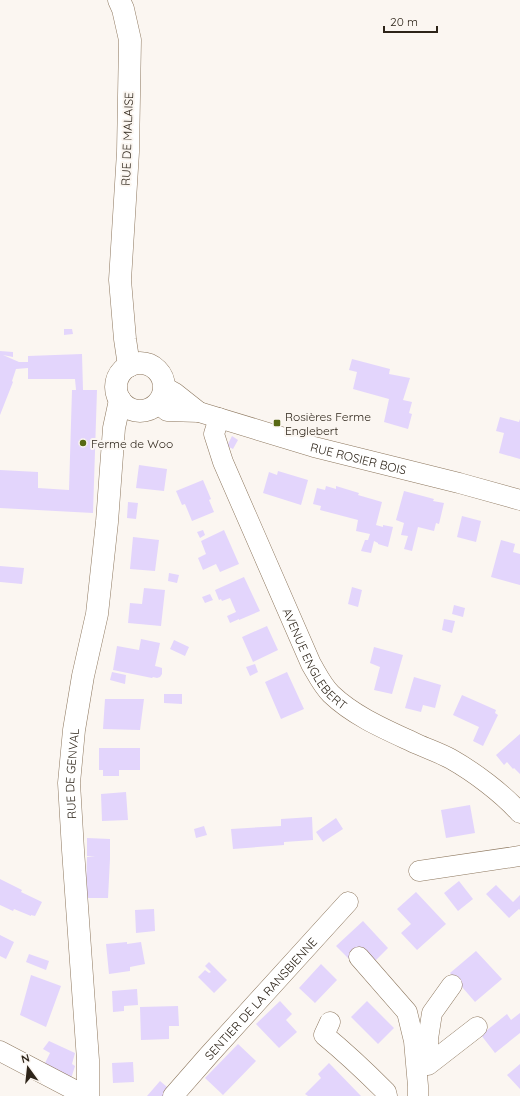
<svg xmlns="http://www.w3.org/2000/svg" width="520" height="1096" font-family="Quicksand,sans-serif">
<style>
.building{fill:#e3d5fc}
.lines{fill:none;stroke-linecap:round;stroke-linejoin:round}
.minor-casing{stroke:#8d775e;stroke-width:21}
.tertiary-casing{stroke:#8d775e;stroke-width:23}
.minor{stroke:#fff;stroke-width:20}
.tertiary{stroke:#fff;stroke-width:22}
.poi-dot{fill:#586914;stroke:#fbf6f1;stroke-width:1.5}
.labels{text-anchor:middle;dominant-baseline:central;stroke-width:4;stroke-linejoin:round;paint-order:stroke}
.street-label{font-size:12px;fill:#2d2419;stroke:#fbf6f1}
.poi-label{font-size:12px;fill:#2d2419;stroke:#fbf6f1;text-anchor:start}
</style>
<rect width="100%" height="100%" fill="#fbf6f1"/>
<!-- building -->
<path class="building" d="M64,329H72L73,334L64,335Z
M0,351L13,352V357L3,355L19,362H28V356L82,354L83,390H97L93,513L0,508V470L38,472V488L69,490L72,390H76L75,379H28V368L16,369L12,381L13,382L0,415Z
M352,359L390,369L389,374L410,378L403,400L412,402L409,413L412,414L408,429L384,422L389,399L353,389L357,372L349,370Z
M500,417L519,422L520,419V459L499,453L504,433L496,431Z
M232,436L238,440L233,449L227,446Z
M139,465L167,469L164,491L136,488Z
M278,471L308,480L301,505L263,493L269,472L277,475Z
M203,480L211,499L209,500L214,512L192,521L185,504L182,505L176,491Z
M326,486L336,489V486L359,493L358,495L382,502L376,525L383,527V525L393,527L388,547L378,544V543L374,541L371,553L361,551L365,540H368L370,534L356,531L358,520L320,510L321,506L313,504L317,488L325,490Z
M404,491L434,499L433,501L444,503L439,524L436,523L434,531L418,527L412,551L404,549L408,536L401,535L404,523L396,520Z
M128,502L138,503L136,519L127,518Z
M462,516L481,521L476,542L457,537Z
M203,530L205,535L200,538L197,532Z
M224,530L239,564L220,572L216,564L203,570L198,558L206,554L201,541Z
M133,537L159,540L155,571L130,569Z
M501,540L515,544L513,552L520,554V585L491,577Z
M0,566L24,568L22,584L0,582Z
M169,573L179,575L177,583L168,581Z
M244,577L260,611L239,620V619L230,623L227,616L236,612L230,598L222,601L221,599L219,600L215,590Z
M352,587L362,590L358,607L348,604Z
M144,588L165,590L161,626L128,623L130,603L142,604Z
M210,594L213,600L205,603L202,597Z
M454,605L465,608L463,617L452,614Z
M444,619L455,621L452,633L442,630Z
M267,626L278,650L253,662L242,637Z
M141,639L160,643L155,666L159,667L162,668V674L160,677L157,678L153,677L152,678L113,670L117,646L139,650Z
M174,640L189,647L185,656L170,649Z
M374,647L403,655L392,694L374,690L380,667L370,663Z
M255,664L258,672L250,676L246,667Z
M112,672L126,675L125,684L110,680Z
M287,672L304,709L281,719L265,682Z
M414,677L441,685L435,708L423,705L421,712L405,708Z
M164,694H182V704L164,703Z
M462,695L496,710L495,713L498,715L483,746L473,741L479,727L453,715Z
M105,699H144L140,730L103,729Z
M520,734V774L514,768L513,769L507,762L504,765L496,755Z
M99,748H140V770H119V776H103V770H99Z
M126,792L128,820L102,821L101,794Z
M470,805L475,833L446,838L441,810Z
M312,817L313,840L284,842V845L233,849L231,829L281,826V819Z
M336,818L343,829L323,842L316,832Z
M204,826L207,835L196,838L194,829Z
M87,838L110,839V859L108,898H87V888H86L87,857H95L87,856Z
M0,879L22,890L21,892L42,902L35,916L31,915V916L14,909L13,911L0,905Z
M459,881L473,899L458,911L444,893Z
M496,885L513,902L520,895V910L519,909L509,918L486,894Z
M416,892L446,924L417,950L401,933L411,924L397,909Z
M154,909L155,931L136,933L135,910Z
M363,921L388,948L374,962L351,961L336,946Z
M0,935L14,942L6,959L0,956Z
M127,942V944L141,942L145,964L130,967V971L109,974L106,944Z
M476,951L502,979L475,1002L450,973Z
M29,954L49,961L46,970L26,962Z
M209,962L227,980L214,993L198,977L205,970L209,973L211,972L205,966Z
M321,964L337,980L315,1003L299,988Z
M31,975L61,986L46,1027L20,1015Z
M137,989L138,1005L124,1006V1011L113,1012L112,991Z
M280,1001L292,1014L286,1020L297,1032L279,1048L256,1024Z
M367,1001L394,1028L378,1044L351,1017Z
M178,1006L179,1026H169V1039L141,1040L140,1007Z
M520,1013V1033L495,1053L481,1035L507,1014L511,1020Z
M49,1041L75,1053L72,1064L75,1066L70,1082L42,1069L50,1053L43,1049Z
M238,1044L256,1061L223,1095L205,1078Z
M133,1062L134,1082L113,1083L112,1063Z
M329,1063L361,1096H308L305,1094L321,1078L318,1074Z
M520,1064V1089L507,1075Z
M160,1081L173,1092L170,1096H147Z"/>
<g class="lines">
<defs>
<g id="minor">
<path d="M164,387L175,393L199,412"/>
<path id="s1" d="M158,403L167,411L199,412L314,447L459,483L520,500"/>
<path id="s2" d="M219,418L214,434L223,462L311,664C317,674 322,685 331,694C355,717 387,730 417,744C428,749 440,753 451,759C474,772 502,793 520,813"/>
<path d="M419,871L520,856"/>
<path d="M359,957L407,1012L414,1041L418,1086V1096"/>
<path d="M330,1022L324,1035C346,1053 366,1072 386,1092L387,1096"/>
<path d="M0,1051L86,1096"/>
<path d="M428,1064V1039L432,1013L452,985"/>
<path d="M428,1065L477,1027"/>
<path id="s3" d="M173,1096L208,1056L348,902"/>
</g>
<g id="tertiary">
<path d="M119,0L123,9L130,40L128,152L120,280L125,339L129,366"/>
<circle cx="140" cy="387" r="24"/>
<path id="s4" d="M88,1096V1060L73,850L69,783L74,730L83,676L97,614L107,522L114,428L120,400"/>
</g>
</defs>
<!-- minor casing -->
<use href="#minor" class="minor-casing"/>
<!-- tertiary casing -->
<use href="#tertiary" class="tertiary-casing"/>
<!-- minor -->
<use href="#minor" class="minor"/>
<!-- tertiary -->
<use href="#tertiary" class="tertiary"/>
</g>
<!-- markers -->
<g class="poi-dot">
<rect x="273" y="419" width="8" height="8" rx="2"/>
<circle cx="83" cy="443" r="4"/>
</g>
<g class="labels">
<!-- street labels -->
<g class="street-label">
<text transform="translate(127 139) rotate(-88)">RUE DE MALAISE</text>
<text stroke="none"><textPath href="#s1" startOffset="210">RUE ROSIER BOIS</textPath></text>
<text stroke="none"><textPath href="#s2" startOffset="264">AVENUE ENGLEBERT</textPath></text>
<text stroke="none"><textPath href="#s4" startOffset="323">RUE DE GENVAL</textPath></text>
<text stroke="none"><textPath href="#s3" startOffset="131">SENTIER DE LA RANSBIENNE</textPath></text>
</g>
<!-- poi labels -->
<g class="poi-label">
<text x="285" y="416">Rosières Ferme<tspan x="285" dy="14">Englebert</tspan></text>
<text x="91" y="443">Ferme de Woo</text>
</g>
</g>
<!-- north arrow -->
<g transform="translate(28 1068) rotate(345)" stroke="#fbf6f1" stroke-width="3" paint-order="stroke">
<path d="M0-3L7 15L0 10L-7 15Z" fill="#2d2419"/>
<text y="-6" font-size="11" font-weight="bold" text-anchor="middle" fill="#2d2419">N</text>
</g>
<!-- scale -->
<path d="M384 26v6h53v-6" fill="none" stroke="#2d2419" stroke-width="2"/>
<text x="390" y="26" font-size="12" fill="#2d2419" stroke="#fbf6f1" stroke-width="3" paint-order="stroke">20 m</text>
</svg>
